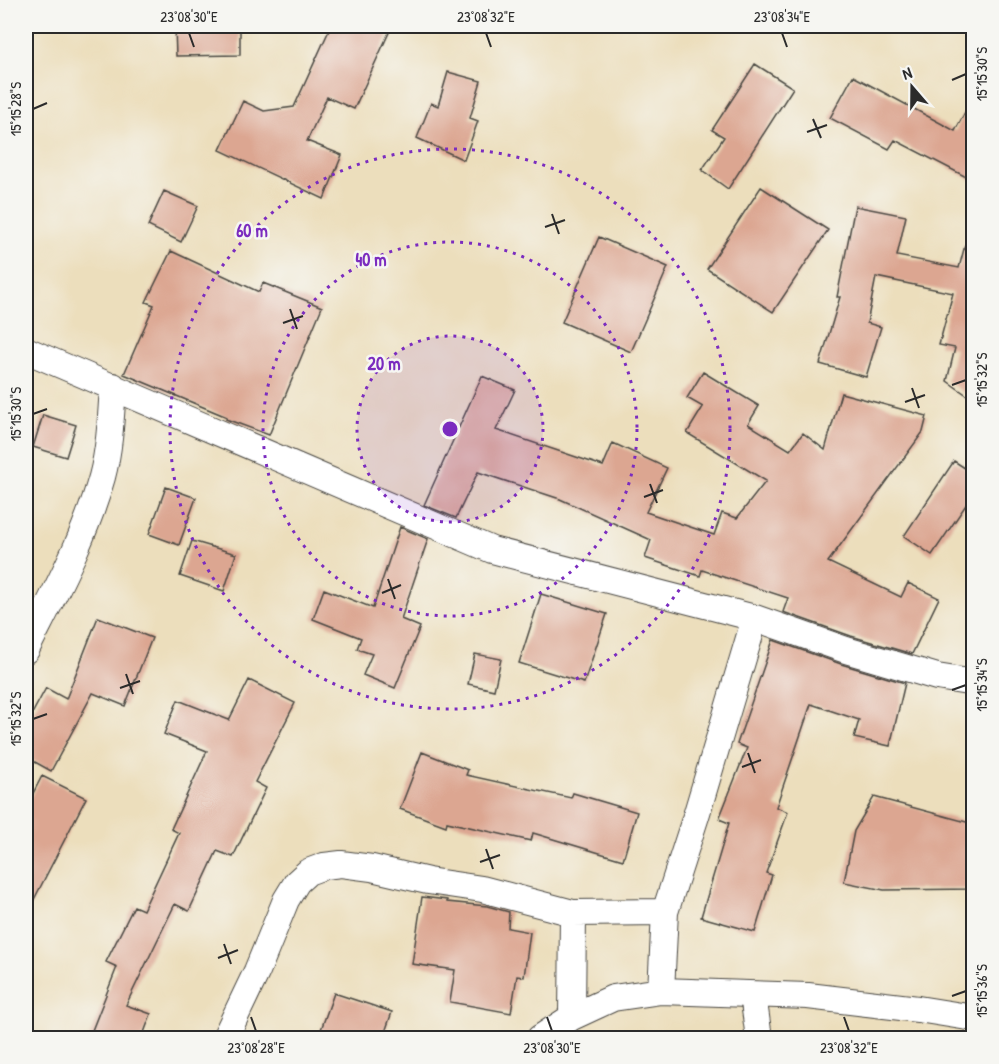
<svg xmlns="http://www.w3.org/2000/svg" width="999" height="1064" font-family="'Patrick Hand',sans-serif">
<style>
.building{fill:#dca691}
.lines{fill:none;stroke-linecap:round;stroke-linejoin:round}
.street-casing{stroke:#484641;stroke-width:28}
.street{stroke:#fff;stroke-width:26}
.ticks{fill:none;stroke:#2b2b2b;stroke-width:2}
.ring{fill:none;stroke:#7b2cbf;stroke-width:3;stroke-dasharray:3 6}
.centre{fill:#7b2cbf;stroke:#f6f6f2;stroke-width:3}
.ring-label{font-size:18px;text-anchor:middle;font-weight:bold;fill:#7b2cbf;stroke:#f6f6f2;stroke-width:5;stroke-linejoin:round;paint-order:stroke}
.neatline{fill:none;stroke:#2b2b2b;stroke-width:2}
.ticks-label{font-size:15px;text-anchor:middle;fill:#2b2b2b}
</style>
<rect width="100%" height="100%" fill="#f6f6f2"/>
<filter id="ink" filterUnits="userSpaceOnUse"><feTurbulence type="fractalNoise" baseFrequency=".0167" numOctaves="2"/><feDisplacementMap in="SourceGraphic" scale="12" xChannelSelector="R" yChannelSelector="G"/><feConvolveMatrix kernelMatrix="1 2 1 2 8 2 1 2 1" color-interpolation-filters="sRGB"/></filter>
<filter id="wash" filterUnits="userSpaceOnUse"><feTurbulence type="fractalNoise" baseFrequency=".008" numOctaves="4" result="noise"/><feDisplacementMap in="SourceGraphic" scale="24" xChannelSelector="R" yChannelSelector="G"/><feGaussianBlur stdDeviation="1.35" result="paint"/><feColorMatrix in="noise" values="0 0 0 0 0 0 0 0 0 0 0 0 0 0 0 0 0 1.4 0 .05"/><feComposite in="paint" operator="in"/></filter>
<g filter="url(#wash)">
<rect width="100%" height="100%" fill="#ecdebc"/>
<g id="blocks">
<!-- building -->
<path class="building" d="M175,26H240V55L176,56Z
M331,26H392L354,109L327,97L307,141L342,155L324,199L220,150L243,101L264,111L294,107Z
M755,64L793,88L728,189L702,170L724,137L712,130Z
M448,72L481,81L470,118L478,121L464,160L417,138L431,103L438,106Z
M853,76L955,131L974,95V181L895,140L889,149L830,118Z
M761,187L828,230L773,312L707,269Z
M164,191L198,206L181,242L148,226Z
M855,206L906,216L897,256L959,268L965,245L974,246V400L947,381L955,348L939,345L953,293L876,277L867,323L881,327L866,377L820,364L840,297H837Z
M599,237L668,267L631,352L562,322Z
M171,251L259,292L263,283L322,307L269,435L226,419L227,417L124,374L154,305L146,302Z
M703,372L759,406L748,424L790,450L803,433L825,450L841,393L927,416L923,432L828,562L901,597L908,583L939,598L912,654L851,636L783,612L788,598L702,570L700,576L645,558L651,540L560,499L478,472L456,518L424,505L482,376L515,390L496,430L603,466L613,443L667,468L646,512L714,535L722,513L737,518L766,481L687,433L703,407L687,398Z
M43,415L76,425L66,457L33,447Z
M954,461L974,474V493L932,555L904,536Z
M166,487L196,498L179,545L149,534Z
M400,527L428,539L401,619L420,627L395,688L363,675L372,654L357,649L361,638L313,619L324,589L373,608Z
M192,541L236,554L224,591L180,576Z
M541,594L607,614L584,683L519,663Z
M98,617L152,638L125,706L93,693L51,771L26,757V725L46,688L66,699Z
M773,640L841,664L905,683L890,746L854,738L859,720L811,704L776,807L788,812L766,873L772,875L755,932L701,917L729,823L719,819L747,748L737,744Z
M475,654L501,659L494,690L468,684Z
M249,680L295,703L255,782L266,788L233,857L217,851L189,911L175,904L126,1005L151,1014L142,1038H89L117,967L106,962L134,906L143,910L179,833L171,829L207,751L164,734L178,700L229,720Z
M422,752L468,770L466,775L571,798L573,793L637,812L623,860L533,833L531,841L447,822L446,826L400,809Z
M42,776L86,798L26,915V807Z
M874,797L974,824V889L884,890L844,882L854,831Z
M422,897L447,900V902L487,906L509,912L508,928L530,932L524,977L517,976L511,1013L450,1002L455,970L412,964Z
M334,993L392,1012L383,1038H318Z"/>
</g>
</g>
<g filter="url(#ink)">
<use href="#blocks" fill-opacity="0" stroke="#484641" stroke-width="1.5"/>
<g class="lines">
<defs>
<path id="street" d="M26,350L492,550L755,618L846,650L937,677L974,683
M26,650C54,594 85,538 102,477C110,447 111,416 113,386
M661,991L665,912L696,816L755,618
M753,995L759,1038
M572,1017L573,913
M225,1038L257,971L286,900L297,882L308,872L324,866L341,864L372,868L428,881L482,889L573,913L665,912
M540,1038L572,1017L613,998L661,991L808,996L918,1009L974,1018"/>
</defs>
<!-- street casing -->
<use href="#street" class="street-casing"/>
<!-- street -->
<use href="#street" class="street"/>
</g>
</g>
<!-- ticks -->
<path class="ticks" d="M189,33L194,47M486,33L491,47M782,33L787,47M952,80L966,74M33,109L47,103M813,119L821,138M807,132L827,125M552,214L559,234M545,227L565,220M290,309L297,329M283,323L303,316M952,385L966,380M912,388L919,408M905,402L925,395M33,414L47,409M650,484L657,503M644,497L663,490M388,579L395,599M382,593L401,585M126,674L133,694M120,688L140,681M952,690L966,685M33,719L47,714M748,753L755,773M742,767L761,760M486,849L493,869M480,862L500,855M224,944L231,964M218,958L238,950M952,996L966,991M251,1017L256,1031M547,1017L552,1031M844,1017L849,1031"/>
<!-- distance rings -->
<circle cx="450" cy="429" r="93" fill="#7b2cbf" fill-opacity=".12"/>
<g class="ring">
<circle cx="450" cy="429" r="93"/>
<circle cx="450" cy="429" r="187"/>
<circle cx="450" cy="429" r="280"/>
</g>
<circle cx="450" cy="429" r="9" class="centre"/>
<g class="ring-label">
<text x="252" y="237">60 m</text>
<text x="371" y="266">40 m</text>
<text x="384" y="370">20 m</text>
</g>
<!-- margin -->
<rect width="999" height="1064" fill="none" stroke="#f6f6f2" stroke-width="66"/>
<!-- north arrow -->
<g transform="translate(912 87) rotate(340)" stroke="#f6f6f2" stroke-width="4.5" paint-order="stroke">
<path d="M0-4.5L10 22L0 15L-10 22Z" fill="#2b2b2b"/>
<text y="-9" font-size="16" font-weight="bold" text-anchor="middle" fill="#2b2b2b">N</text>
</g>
<rect x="33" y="33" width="933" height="998" class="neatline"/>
<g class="ticks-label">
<text x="189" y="22">23°08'30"E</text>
<text x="486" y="22">23°08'32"E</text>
<text x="782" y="22">23°08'34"E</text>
<text transform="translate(982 74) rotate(-90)" y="5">15°15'30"S</text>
<text transform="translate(16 109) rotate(-90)" y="5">15°15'28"S</text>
<text transform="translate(982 380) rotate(-90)" y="5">15°15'32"S</text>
<text transform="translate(16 414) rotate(-90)" y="5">15°15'30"S</text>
<text transform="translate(982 685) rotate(-90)" y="5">15°15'34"S</text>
<text transform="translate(16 719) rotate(-90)" y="5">15°15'32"S</text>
<text transform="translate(982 991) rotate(-90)" y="5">15°15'36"S</text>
<text x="256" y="1053">23°08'28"E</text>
<text x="552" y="1053">23°08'30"E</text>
<text x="849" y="1053">23°08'32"E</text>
</g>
</svg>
